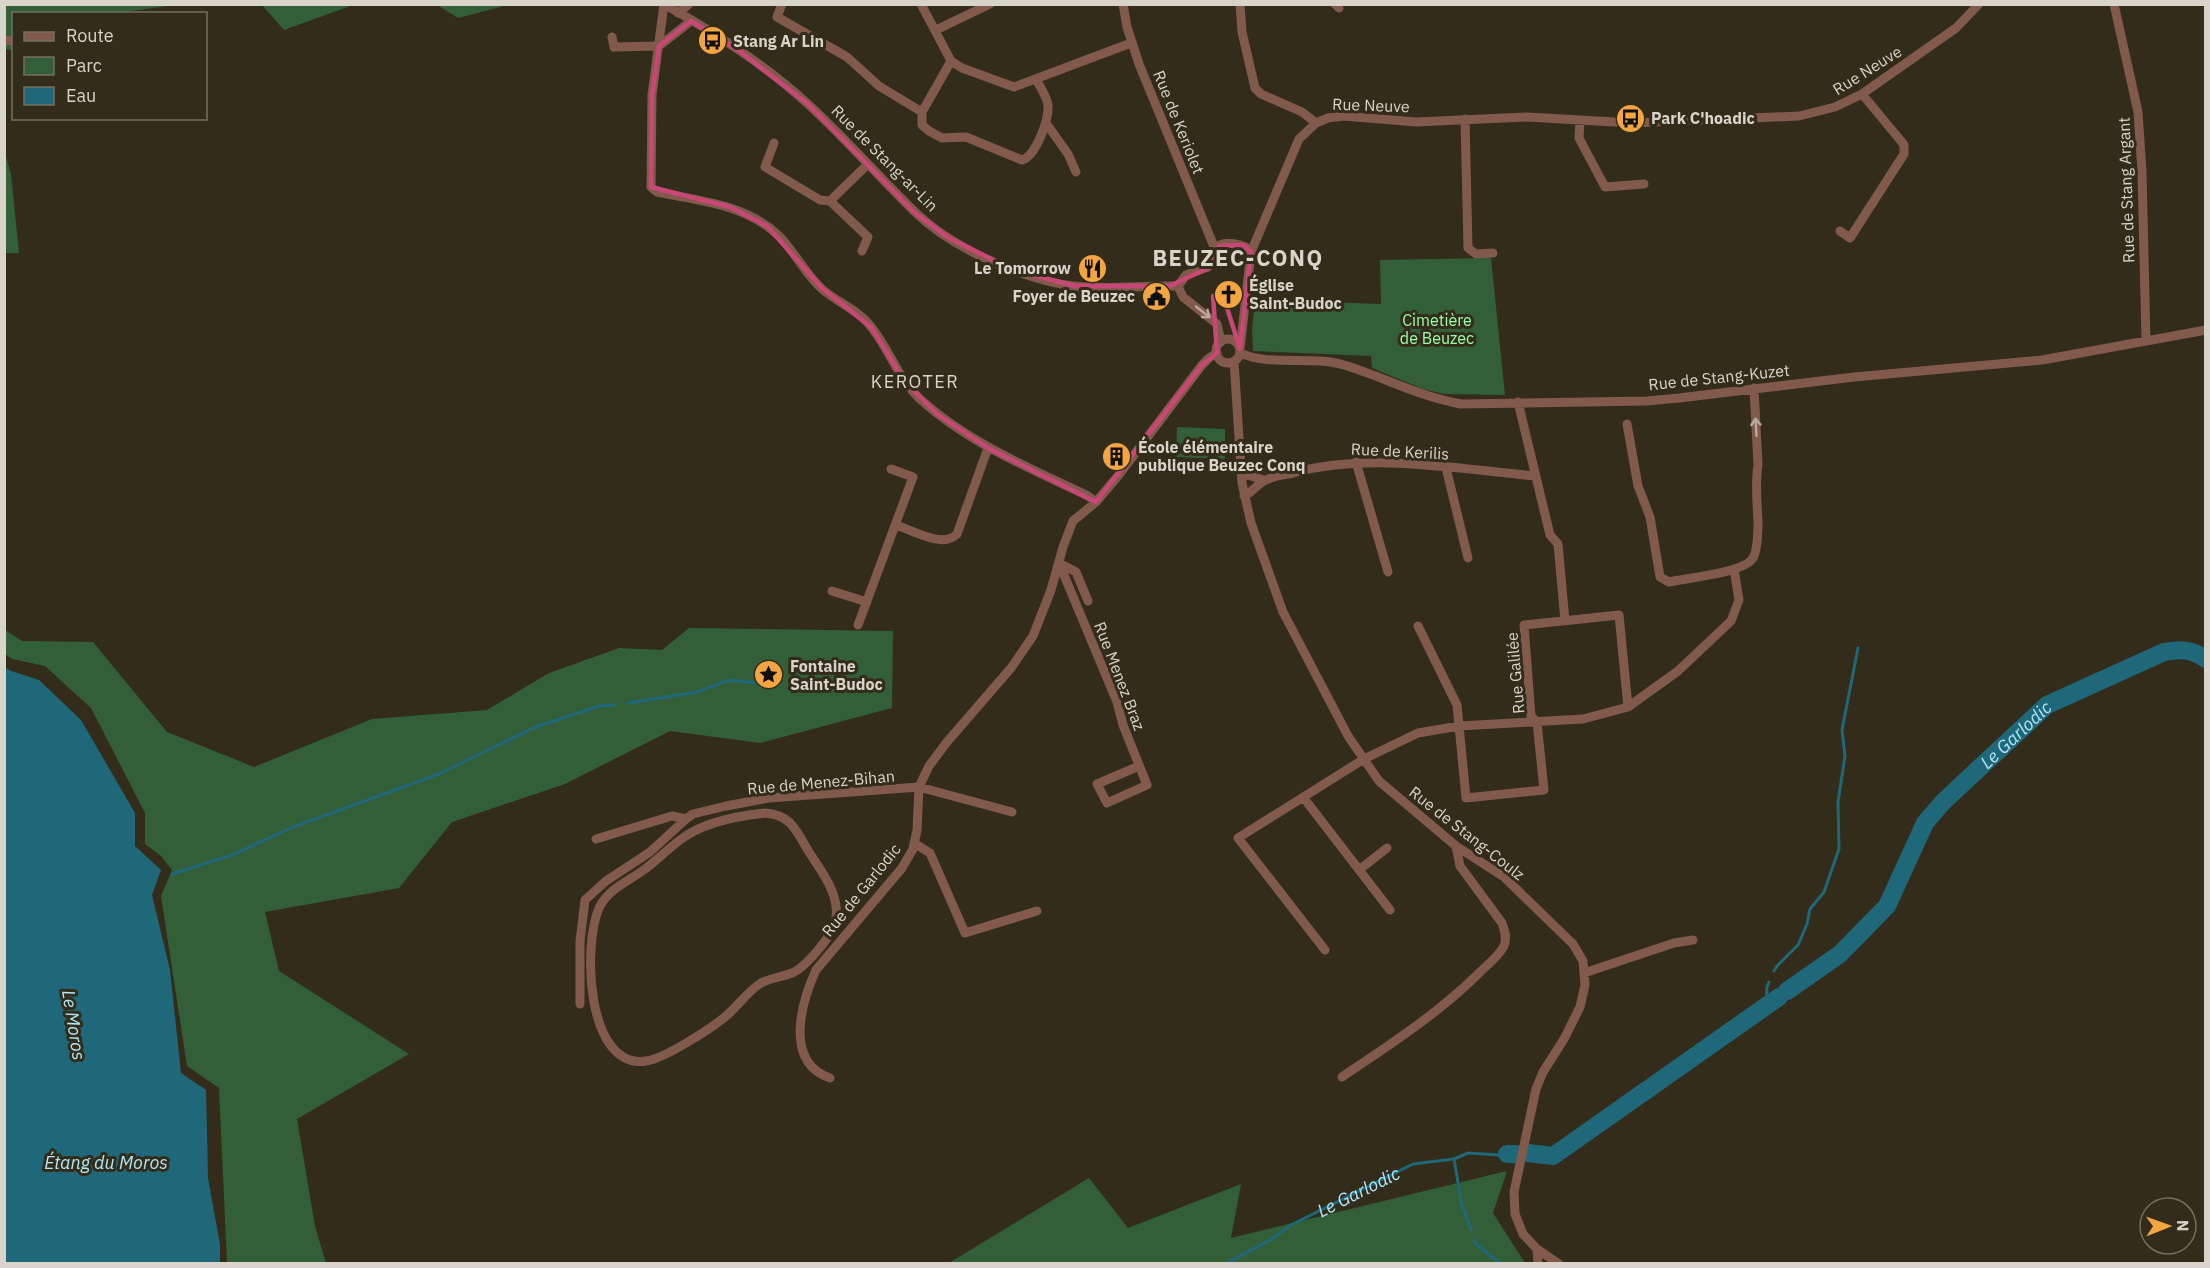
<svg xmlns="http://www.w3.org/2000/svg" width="2210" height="1268" font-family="'IBM Plex Sans',sans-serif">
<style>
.green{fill:#325f38}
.water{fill:#1f687a}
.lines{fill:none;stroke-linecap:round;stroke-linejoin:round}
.stream{stroke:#1f687a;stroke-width:3}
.river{stroke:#1f687a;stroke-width:18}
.street{stroke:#815a4c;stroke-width:9}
.oneway{stroke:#baa99e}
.marked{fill:none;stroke:#c84777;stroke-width:4.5;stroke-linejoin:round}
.labels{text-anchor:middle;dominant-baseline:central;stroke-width:6;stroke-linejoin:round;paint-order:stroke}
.poi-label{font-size:16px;font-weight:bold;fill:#d8d4ca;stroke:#332c1b;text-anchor:start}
.street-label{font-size:16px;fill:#d8d4ca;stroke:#332c1b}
.park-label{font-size:16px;fill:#99ffa5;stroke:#332c1b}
.neighbourhood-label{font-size:18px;letter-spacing:1.5px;fill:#d8d4ca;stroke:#332c1b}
.water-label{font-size:18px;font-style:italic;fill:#afe7f8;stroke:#332c1b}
.district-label{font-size:22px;font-weight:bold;letter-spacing:1.5px;fill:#d8d4ca;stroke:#332c1b}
</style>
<rect width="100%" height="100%" fill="#332c1b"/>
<!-- green -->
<path class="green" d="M5,5H175L117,13L14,14L13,50L5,49Z
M262,5H353L284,30Z
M437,5H508L458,18Z
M5,153L11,174L19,253H5Z
M1491,258L1505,395L1444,394L1423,389L1372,368L1371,356L1253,351L1252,329L1255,300L1381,304L1380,260Z
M1177,427L1225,429V459L1176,457Z
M689,628L893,631L892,708L760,743L670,731L565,784L452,822L399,888L265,912L279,971L409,1054L297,1119L315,1226L326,1263H227L219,1088L187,1066L161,896L172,870L161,856L145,844V813L91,708L45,666L12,659L5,654V630L22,641L93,642L167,732L254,767L372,719L487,710L549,673L619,648L662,650Z
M1507,1171L1493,1213L1525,1263H949L1089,1178L1128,1228L1241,1184L1231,1238Z"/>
<!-- water -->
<path class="water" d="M4,667L11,671L39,680L81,720L135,813V846L161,870L152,895L170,970L181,1073L206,1090L208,1178L220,1245V1263H5Z"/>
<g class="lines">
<!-- stream -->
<g class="stream">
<path d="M628,703L697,692L729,680L756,683"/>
<path d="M172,874L232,855L293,827L439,774L533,728L599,706L614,705"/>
<path d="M1774,971L1777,966L1798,945L1807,924L1810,909L1824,892L1839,849L1838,802L1845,756L1842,730L1858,648"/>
<path d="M1766,1006L1767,987L1769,982"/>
<path d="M1454,1159L1462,1206L1471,1230"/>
<path d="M1474,1240L1476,1244L1501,1264"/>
<path id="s1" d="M1225,1264L1270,1240L1291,1225L1413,1164L1454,1159L1468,1153L1500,1155"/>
</g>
<!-- river -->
<g class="river">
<path id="s2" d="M1887,906L1925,823L1943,802L2033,718L2047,705L2164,652C2181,649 2191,649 2206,659"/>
<path d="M1787,991L1840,954L1883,910"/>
<path d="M1528,1153L1553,1156L1779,997"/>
<path d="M1507,1154H1516"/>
</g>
<!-- street -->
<path class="street" d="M664,4L652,95L651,187L657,192C700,201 746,204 779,236C795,252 805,274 822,289C838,303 859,310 872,328C890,351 898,378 920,399C968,443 1030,468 1088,496L1096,502
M664,4C715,33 766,65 809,105C846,139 879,177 915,212C949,245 1006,271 1051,282C1092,292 1136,285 1178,286
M782,4L777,17L847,57L879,86L922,112
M921,4L951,61L962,68L1014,87L1131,43
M1123,4L1127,27L1139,64L1215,249
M1240,4L1242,32L1255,88L1261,94L1302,112L1316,123
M1335,4L1339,8
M2114,4L2138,112L2142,171L2146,341
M678,13L689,4
M936,30L990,4
M612,37L614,47L659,46
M4,40L14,41
M659,46L691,21
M951,61L922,112V125L929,131L942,138L966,137L1022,160C1036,156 1049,120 1048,105C1047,97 1040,87 1036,79
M1465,119L1468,248L1476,254L1493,253
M1580,120L1579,138L1605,187L1644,184
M1046,123L1068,154L1076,172
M774,143L765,167L820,200L830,201L868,237L862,251
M830,201L868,164
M1840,231L1850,238L1904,154V145L1901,141L1862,94
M1178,286L1186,275L1208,267C1212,262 1211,254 1215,249C1222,239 1246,244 1251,252
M1178,286L1183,297L1217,324L1221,342
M1216 351a12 12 0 1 1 24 0a12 12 0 1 1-24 0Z
M1240,349L1251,252L1299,139L1316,123L1328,118L1343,116L1416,122L1527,117L1632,123L1799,116L1835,107L1862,94L1956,28L1979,4
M1240,353C1272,367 1310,355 1344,365C1384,377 1420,397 1461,404L1647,401L1679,398L1854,377L2042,360L2206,330
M1234,361L1242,483L1251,523L1283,612L1348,736L1379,781L1456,846L1504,877L1573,944L1583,961L1585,985L1580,1007L1564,1039L1543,1072L1536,1089L1514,1192L1515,1214L1523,1234L1537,1249L1559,1264
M1518,402L1550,535L1558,544L1565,621
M1627,424L1638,486L1650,517L1660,577L1669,582C1687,578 1744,573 1753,558C1758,549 1758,531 1758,521C1757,502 1755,483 1758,465L1754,388
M1356,462L1388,572
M1446,468L1468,558
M1241,473L1264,480
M1244,496C1253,492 1258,483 1266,480C1274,476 1284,475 1293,473C1370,452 1457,469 1535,476
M896,525C912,530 943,549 957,534L988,448
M1059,563L1117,702L1123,725L1147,785L1107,803L1097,784L1139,766
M1059,563L1076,572L1088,601
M832,591L867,602
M858,625L913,477L891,469
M1418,626L1457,705L1466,798L1544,790L1537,722L1531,716L1524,625L1619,615L1628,707
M1303,797L1390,910
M765,813C792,815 796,831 809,852C822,872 842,897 835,923C831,937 805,968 792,973C782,977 770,978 761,983C748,991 737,1007 725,1017C710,1029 664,1059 646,1061C586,1070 582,943 600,906C610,888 629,881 645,869C657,860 668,849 680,840C703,822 736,816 765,813Z
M596,839L672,816L686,819
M914,843L930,853L965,933L1037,911
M1359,870L1387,848
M1325,950L1238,838L1364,759L1418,733L1459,726L1583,719L1628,707L1678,671L1731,621L1739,600L1734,569
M1584,973L1674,943L1693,940
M580,1004V941L585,900L606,881L650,852L686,819L693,814L726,806L769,798L919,787L1012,812
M1342,1077C1389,1045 1438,1014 1479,973C1487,965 1499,956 1504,946C1507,938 1505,931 1502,923L1460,866L1456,846
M830,1078C784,1062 801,1003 816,970L902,868L913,849L917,830L919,787L929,766L947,742L1011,668L1033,636L1051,590L1063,547L1073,521L1096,502L1118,476L1202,365L1209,358L1217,353
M1537,1249L1538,1264"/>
</g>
<!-- one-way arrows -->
<defs><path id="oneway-shaft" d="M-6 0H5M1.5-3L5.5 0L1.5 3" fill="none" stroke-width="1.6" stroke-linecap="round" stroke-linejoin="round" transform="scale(1.5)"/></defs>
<g class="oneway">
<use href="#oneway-shaft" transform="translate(1203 312) rotate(38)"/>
<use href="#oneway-shaft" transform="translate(1756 427) rotate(-93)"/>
</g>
<!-- marked area -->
<path class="marked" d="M691,21L738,50L808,104L915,213L949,238L1013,270L1075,286H1170L1210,267L1219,246L1243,245L1251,252L1240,349L1223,295L1213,296L1217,353L1202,365L1096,502L988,448L937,414L905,382L871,327L822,288L767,226L730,207L651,187L652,95L659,46Z"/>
<!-- icons -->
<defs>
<symbol id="bus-disc" viewBox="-11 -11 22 22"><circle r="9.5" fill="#f2a540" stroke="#332c1b"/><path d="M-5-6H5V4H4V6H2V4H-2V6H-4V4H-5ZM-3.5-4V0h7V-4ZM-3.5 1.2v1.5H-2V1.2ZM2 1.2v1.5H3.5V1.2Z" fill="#111"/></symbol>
<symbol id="restaurant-disc" viewBox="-11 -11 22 22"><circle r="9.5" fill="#f2a540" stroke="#332c1b"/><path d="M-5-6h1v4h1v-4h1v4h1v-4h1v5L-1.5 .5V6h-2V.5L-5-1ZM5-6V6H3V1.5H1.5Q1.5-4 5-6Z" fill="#111"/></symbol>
<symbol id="church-disc" viewBox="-11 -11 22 22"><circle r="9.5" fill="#f2a540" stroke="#332c1b"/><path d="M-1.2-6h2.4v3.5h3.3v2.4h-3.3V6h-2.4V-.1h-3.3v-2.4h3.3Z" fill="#111"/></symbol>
<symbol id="civic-disc" viewBox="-11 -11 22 22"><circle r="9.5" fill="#f2a540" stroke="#332c1b"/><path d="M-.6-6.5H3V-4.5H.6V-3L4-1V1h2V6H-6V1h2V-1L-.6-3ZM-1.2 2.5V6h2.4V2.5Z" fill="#111"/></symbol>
<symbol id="building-disc" viewBox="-11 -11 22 22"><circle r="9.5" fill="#f2a540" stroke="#332c1b"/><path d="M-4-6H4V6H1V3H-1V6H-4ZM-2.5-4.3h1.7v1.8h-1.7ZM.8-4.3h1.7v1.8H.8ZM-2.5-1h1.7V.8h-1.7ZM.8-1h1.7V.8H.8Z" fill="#111"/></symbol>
<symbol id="sight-disc" viewBox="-11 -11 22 22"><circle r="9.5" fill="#f2a540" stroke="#332c1b"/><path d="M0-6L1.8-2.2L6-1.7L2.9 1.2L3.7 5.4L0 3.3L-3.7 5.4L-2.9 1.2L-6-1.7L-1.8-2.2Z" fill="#111"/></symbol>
</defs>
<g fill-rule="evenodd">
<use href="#bus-disc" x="696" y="24" width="33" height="33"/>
<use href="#bus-disc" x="1614" y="102" width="33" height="33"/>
<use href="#restaurant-disc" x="1076" y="252" width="33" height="33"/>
<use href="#church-disc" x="1212" y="278" width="33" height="33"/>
<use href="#civic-disc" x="1140" y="280" width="33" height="33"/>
<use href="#building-disc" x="1100" y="440" width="33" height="33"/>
<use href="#sight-disc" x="752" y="658" width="33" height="33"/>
</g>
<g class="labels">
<!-- poi labels -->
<g class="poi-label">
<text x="733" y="41">Stang Ar Lin</text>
<text x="1651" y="118">Park C'hoadic</text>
<text x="1071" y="268" text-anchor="end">Le Tomorrow</text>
<text x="1249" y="285">Église<tspan x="1249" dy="18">Saint-Budoc</tspan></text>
<text x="1135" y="296" text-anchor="end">Foyer de Beuzec</text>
<text x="1138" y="447">École élémentaire<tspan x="1138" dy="18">publique Beuzec Conq</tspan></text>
<text x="790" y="666">Fontaine<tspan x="790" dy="18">Saint-Budoc</tspan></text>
</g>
<!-- street labels -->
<g class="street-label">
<text transform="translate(1867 70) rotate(-32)">Rue Neuve</text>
<text transform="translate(1371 105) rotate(2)">Rue Neuve</text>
<text transform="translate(1179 122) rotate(68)">Rue de Keriolet</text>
<text transform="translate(885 158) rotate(45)">Rue de Stang-ar-Lin</text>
<text transform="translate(2126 190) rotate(-92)">Rue de Stang Argant</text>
<text transform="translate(1719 377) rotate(-6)">Rue de Stang-Kuzet</text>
<text transform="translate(1400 451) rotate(3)">Rue de Kerilis</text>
<text transform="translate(1515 673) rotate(-95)">Rue Galilée</text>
<text transform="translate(1120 676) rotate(69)">Rue Menez Braz</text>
<text transform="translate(821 782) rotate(-5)">Rue de Menez-Bihan</text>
<text transform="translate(1467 833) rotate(38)">Rue de Stang-Coulz</text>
<text transform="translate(861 890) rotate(-51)">Rue de Garlodic</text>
</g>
<!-- park labels -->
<g class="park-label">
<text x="1437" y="320">Cimetière<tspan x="1437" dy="18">de Beuzec</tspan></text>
</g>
<!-- neighbourhood labels -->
<g class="neighbourhood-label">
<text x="915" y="381">KEROTER</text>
</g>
<!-- water labels -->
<g class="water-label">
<text stroke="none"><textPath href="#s2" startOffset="218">Le Garlodic</textPath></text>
<text transform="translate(74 1025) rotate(81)">Le Moros</text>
<text x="106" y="1162">Étang du Moros</text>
<text stroke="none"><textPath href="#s1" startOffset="152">Le Garlodic</textPath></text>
</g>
<!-- district labels -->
<g class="district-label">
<text x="1238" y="257">BEUZEC-CONQ</text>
</g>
</g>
<!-- border -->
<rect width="2210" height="1268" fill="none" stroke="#d8d4ca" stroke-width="12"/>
<!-- legend -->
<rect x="12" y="12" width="195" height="108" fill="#332c1b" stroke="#756f61" stroke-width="1.5"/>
<rect x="24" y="32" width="30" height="9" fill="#815a4c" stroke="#756f61" stroke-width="1.5"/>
<text x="66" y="42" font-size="18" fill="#d8d4ca">Route</text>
<rect x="24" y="57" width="30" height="18" fill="#325f38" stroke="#756f61" stroke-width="1.5"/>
<text x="66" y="72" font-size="18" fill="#d8d4ca">Parc</text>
<rect x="24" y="87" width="30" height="18" fill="#1f687a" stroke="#756f61" stroke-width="1.5"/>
<text x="66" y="102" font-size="18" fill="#d8d4ca">Eau</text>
<!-- north arrow -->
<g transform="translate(2168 1226) rotate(89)"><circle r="28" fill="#332c1b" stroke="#756f61" stroke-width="1.5"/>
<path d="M0-4.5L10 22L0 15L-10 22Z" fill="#f2a540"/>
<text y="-9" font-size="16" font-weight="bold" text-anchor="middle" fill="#d8d4ca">N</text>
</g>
</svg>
